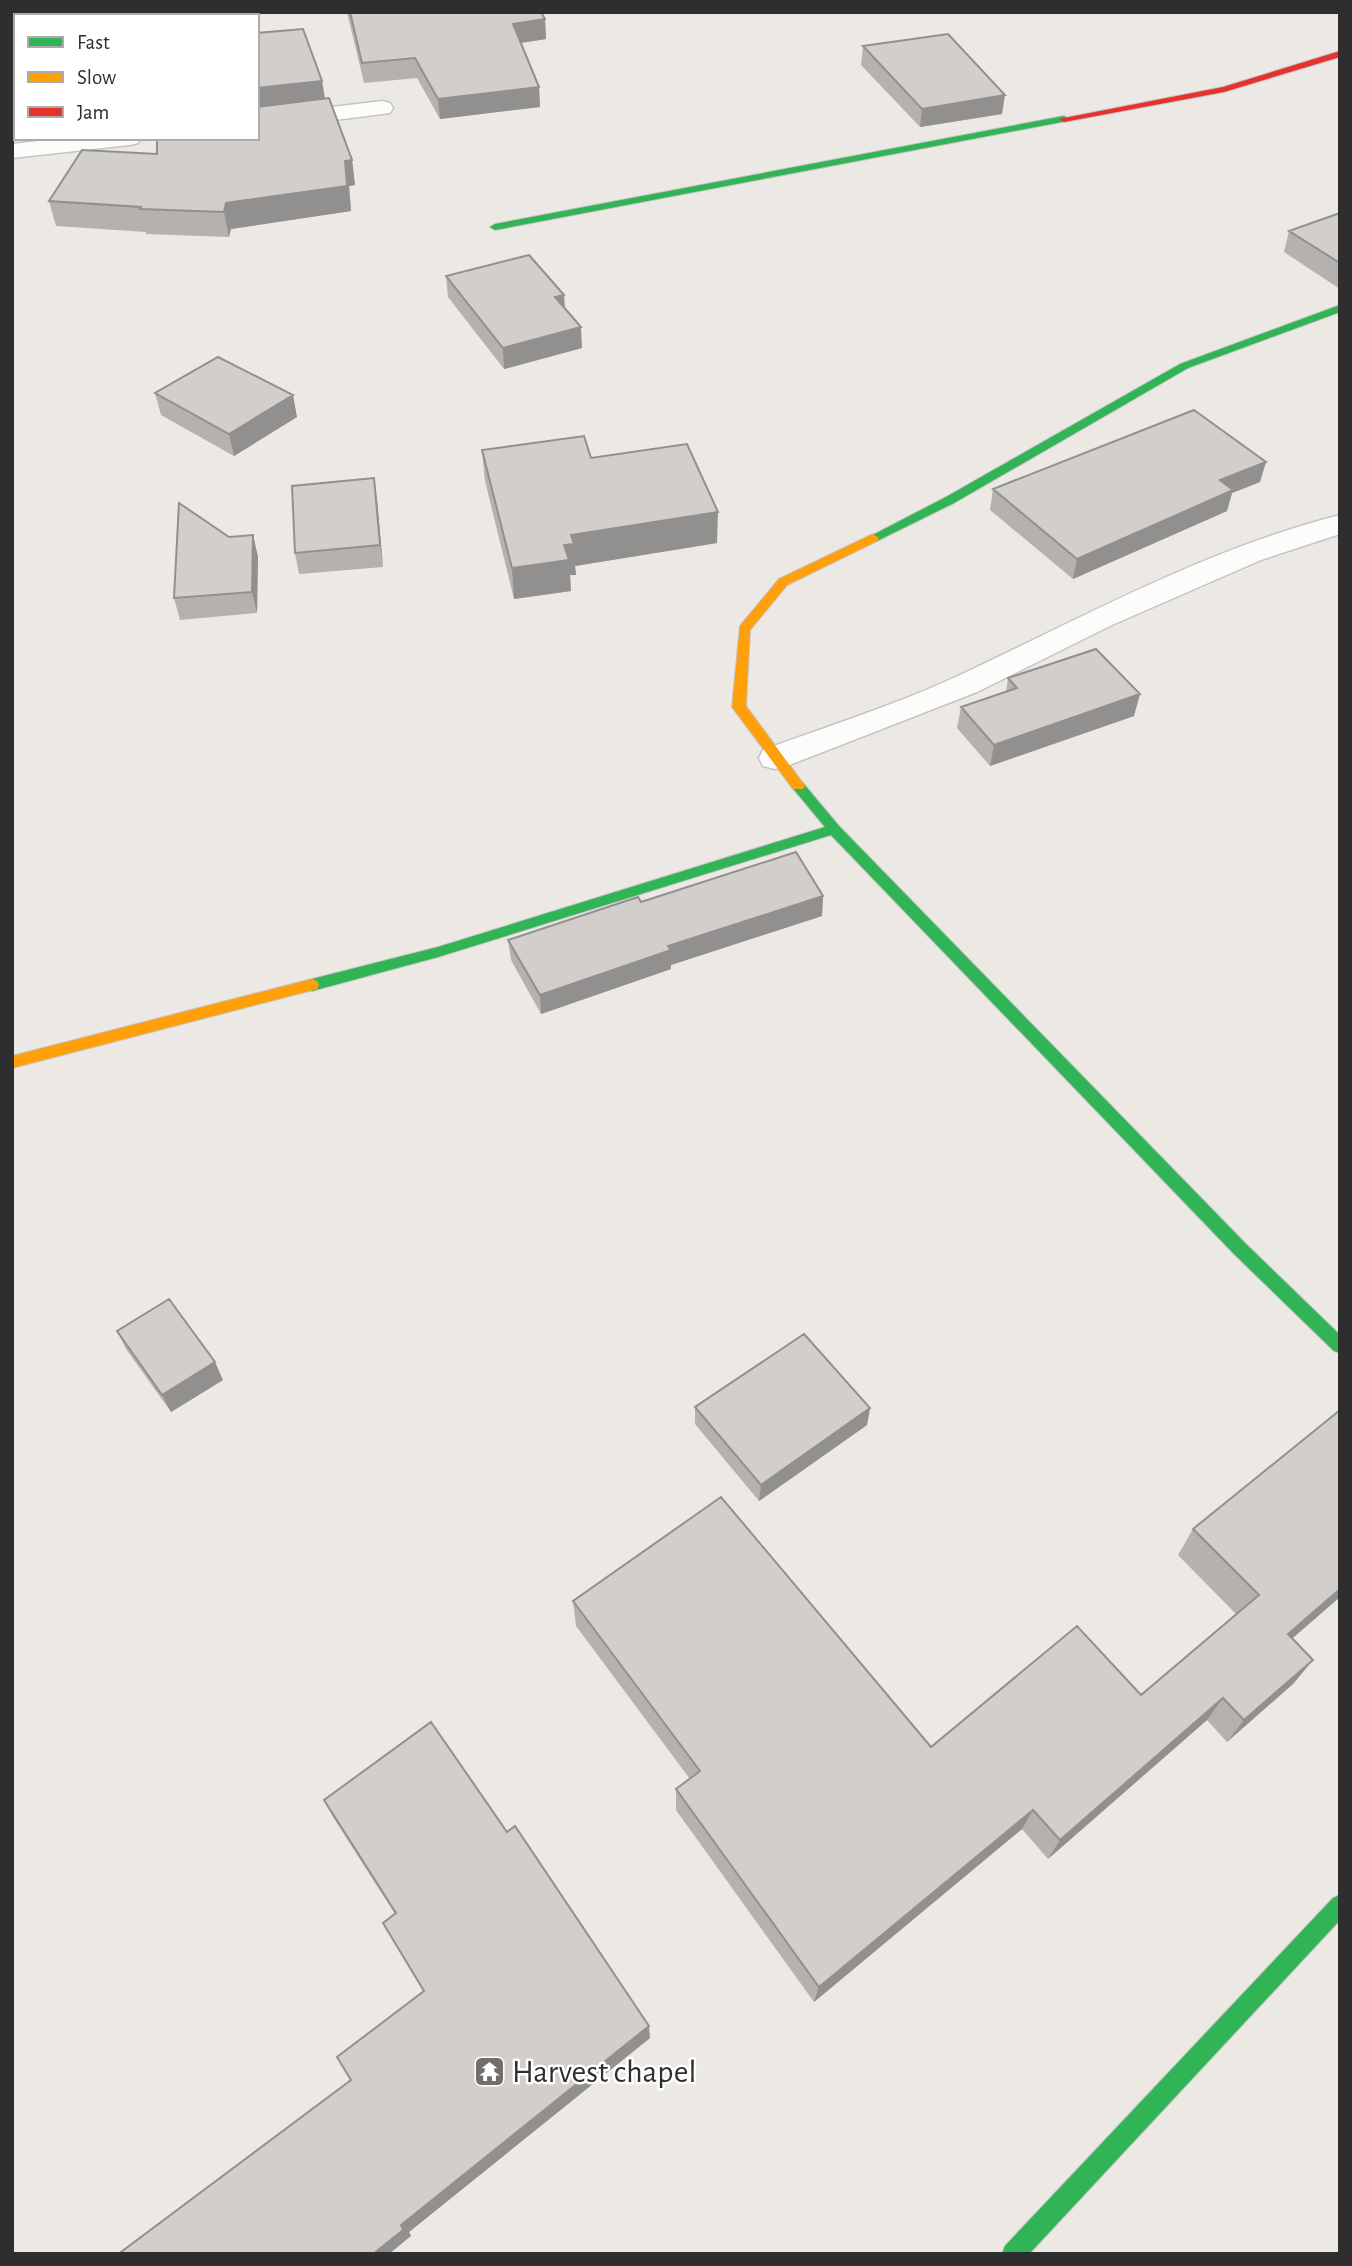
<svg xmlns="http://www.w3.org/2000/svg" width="1352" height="2266" font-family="'Alegreya Sans',sans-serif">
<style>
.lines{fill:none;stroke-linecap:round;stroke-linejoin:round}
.street-casing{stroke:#c5c4c5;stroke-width:3}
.fast-casing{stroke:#c5c4c5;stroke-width:2}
.slow-casing{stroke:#c5c4c5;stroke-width:2}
.jam-casing{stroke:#c5c4c5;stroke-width:2}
.street{fill:#fcfcfb;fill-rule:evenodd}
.fast{fill:#30b455;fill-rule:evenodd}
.slow{fill:#ff9f0a;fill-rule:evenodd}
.jam{fill:#e5322d;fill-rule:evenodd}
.wall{fill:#b4b1af}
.shaded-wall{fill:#92908e}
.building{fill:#d1cecb;stroke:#92908e;stroke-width:2}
.labels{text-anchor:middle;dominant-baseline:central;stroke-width:5;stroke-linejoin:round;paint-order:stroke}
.near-poi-label{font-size:32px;fill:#2e2e2e;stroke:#fff;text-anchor:start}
</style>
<rect width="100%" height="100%" fill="#ece8e4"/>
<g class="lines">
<defs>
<path id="street" d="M50,12H72V16H50Z
M16,82V99L12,100V83Z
M382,101L390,103L393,108L390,113L257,130V116Z
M65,138H141L138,143L130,145L12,158V144Z
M1340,515V534L1261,560L1112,625L977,692L787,766L775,769L763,766L759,758L763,750C828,726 895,705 958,676C1082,618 1206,549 1340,515Z"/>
<path id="fast" d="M1064,116L1069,119L1067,121L495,230L490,227L495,224Z
M1340,305V312L1188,368L954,503L877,541L873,542L867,538L946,497L1180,364Z
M798,781L803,783L839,826L1246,1244L1340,1335V1353L1334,1351L1234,1254L831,835L438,957L312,991L305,985L312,979L438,947L825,827L791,786Z
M1340,1895V1920L1029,2254H1002L1005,2246L1333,1898Z"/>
<path id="slow" d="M873,534L879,538L877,541L787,585L750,630L746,706L805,786L803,789H793L732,707L740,626L779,579Z
M312,979L317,981L319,985L317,989L12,1068V1056Z"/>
<path id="jam" d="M1340,51V57L1224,92L1064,122L1059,119L1223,87Z"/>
</defs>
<!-- street casing -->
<use href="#street" class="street-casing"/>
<!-- fast casing -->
<use href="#fast" class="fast-casing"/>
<!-- slow casing -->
<use href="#slow" class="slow-casing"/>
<!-- jam casing -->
<use href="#jam" class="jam-casing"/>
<!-- street -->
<use href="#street" class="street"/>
<!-- fast -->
<use href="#fast" class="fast"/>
<!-- slow -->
<use href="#slow" class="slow"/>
<!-- jam -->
<use href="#jam" class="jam"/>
</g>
<!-- wall -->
<path class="wall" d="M347,12H541L545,19L546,39L520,43L539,87L540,107L440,119L417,78L364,83Z
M863,46L1002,114L920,127L861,65Z
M322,81L325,99L352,160L355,185L349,186L351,211L231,229L229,237L146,234V232L56,226L49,201Z
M1340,213V289L1284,252L1289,231Z
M446,276L564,295L565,308L582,348L504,369L448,297Z
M155,393L297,417L234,456L161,415Z
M482,450L591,458L717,543L575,566L576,575H570L571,591L514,599L485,481Z
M374,478L377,500L383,567L299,574L295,553Z
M1260,482L1232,493L1227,511L1073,579L990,510L993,489Z
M253,535L258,557L257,613L180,620L174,598L229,537Z
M1008,678L1134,716L990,766L957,728L961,707L1006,692Z
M823,896L822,916L671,965V969L541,1014L511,960L508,940L641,902Z
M117,1331L223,1380L171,1412L126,1349Z
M695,1407L870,1408L867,1425L759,1501L695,1424Z
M1193,1529L1340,1597L1292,1639L1294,1683L1227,1742L1207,1720L1048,1859L1022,1829L814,2002L676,1810V1789L690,1779L576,1626L573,1601L931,1747L1141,1695L1236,1614L1178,1555Z
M324,1800L650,2038L409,2232L411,2236L121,2252L351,2080L423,1991L395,1914L333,1817Z"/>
<!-- shaded-wall -->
<path class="shaded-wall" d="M545,19L546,39L514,44L513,24Z
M322,81L326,105L257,113V88Z
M539,87L540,107L440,119L438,99Z
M1005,95L1002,114L920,127L922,109Z
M352,160L355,185L349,186L351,211L231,229L229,237L224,212L226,203L345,161Z
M564,295L565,316L555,297Z
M581,327L582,348L504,369L503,348Z
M293,395L297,417L234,456L229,434Z
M1266,462L1260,482L1232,493L1227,511L1073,579L1077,559L1220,480Z
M374,478L377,500L383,567L380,545Z
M718,512L717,543L575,566L576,575H570L571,591L514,599L512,568L564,545L571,535Z
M253,535L258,557L257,613L252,592Z
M1140,694L1134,716L990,766L994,745Z
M823,896L822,916L671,965V969L541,1014L540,995L668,946Z
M215,1362L223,1380L171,1412L162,1395Z
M870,1408L867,1425L759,1501L761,1485Z
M1340,1589V1597L1269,1658L1288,1634Z
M1313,1660L1294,1683L1227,1742L1244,1720Z
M1223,1698L1207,1720L1048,1859L1060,1840Z
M1033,1810L1022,1829L814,2002L819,1987Z
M649,2026L650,2038L409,2232L411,2236L389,2254H373L401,2225Z"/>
<!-- building -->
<path class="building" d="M350,12H541L545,19L513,24L539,87L438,99L415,58L362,63Z
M303,29L322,81L257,88V33Z
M948,34L1005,95L922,109L863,46Z
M329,98L352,160L345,161L347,186L226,203L224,212L140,209L141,207L49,201L82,150L157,154V138H257V107Z
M1340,213V263L1289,231Z
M529,255L564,295L555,297L581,327L503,348L446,276Z
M218,357L293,395L229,434L155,393Z
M1194,410L1266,462L1220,480L1233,490L1077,559L993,489Z
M584,436L591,458L687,444L718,512L571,535L574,544L564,545L569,560L512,568L482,450Z
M374,478L380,545L295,553L292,486Z
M179,503L229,537L253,535L252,592L174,598Z
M1096,649L1140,694L994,745L961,707L1017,688L1008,678Z
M796,852L823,896L668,946L671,950L540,995L508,940L638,897L641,902Z
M169,1299L215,1362L162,1395L117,1331Z
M804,1334L870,1408L761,1485L695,1407Z
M1340,1410V1589L1288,1634L1313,1660L1244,1720L1223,1698L1060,1840L1033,1810L819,1987L676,1789L700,1771L573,1601L721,1497L931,1747L1077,1626L1141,1695L1259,1595L1193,1529Z
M431,1722L507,1832L515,1826L649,2026L401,2225L403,2230L373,2254H121V2252L351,2080L337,2057L424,1991L383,1923L396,1913L324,1800Z"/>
<!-- icons -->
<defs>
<symbol id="temple-square" viewBox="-11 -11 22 22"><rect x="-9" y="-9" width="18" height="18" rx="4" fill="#706f6e" stroke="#fff"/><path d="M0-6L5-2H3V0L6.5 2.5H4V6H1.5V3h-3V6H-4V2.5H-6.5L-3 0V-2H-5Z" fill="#fff"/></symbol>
</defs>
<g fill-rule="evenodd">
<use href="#temple-square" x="472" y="2054" width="35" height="35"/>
</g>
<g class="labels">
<!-- near-poi labels -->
<g class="near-poi-label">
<text x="512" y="2072">Harvest chapel</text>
</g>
</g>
<!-- border -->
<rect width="1352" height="2266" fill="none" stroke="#2e2e2e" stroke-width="28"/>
<!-- legend -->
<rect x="14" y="14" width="245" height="126" fill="#ffffff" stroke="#ababab" stroke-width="2"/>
<rect x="28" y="37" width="35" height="10" fill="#30b455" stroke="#ababab" stroke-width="2"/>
<text x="77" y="49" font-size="21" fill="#2e2e2e">Fast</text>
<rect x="28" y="72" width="35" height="10" fill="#ff9f0a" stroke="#ababab" stroke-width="2"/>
<text x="77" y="84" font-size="21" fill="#2e2e2e">Slow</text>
<rect x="28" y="107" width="35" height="10" fill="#e5322d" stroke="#ababab" stroke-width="2"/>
<text x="77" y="119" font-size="21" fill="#2e2e2e">Jam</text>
</svg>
